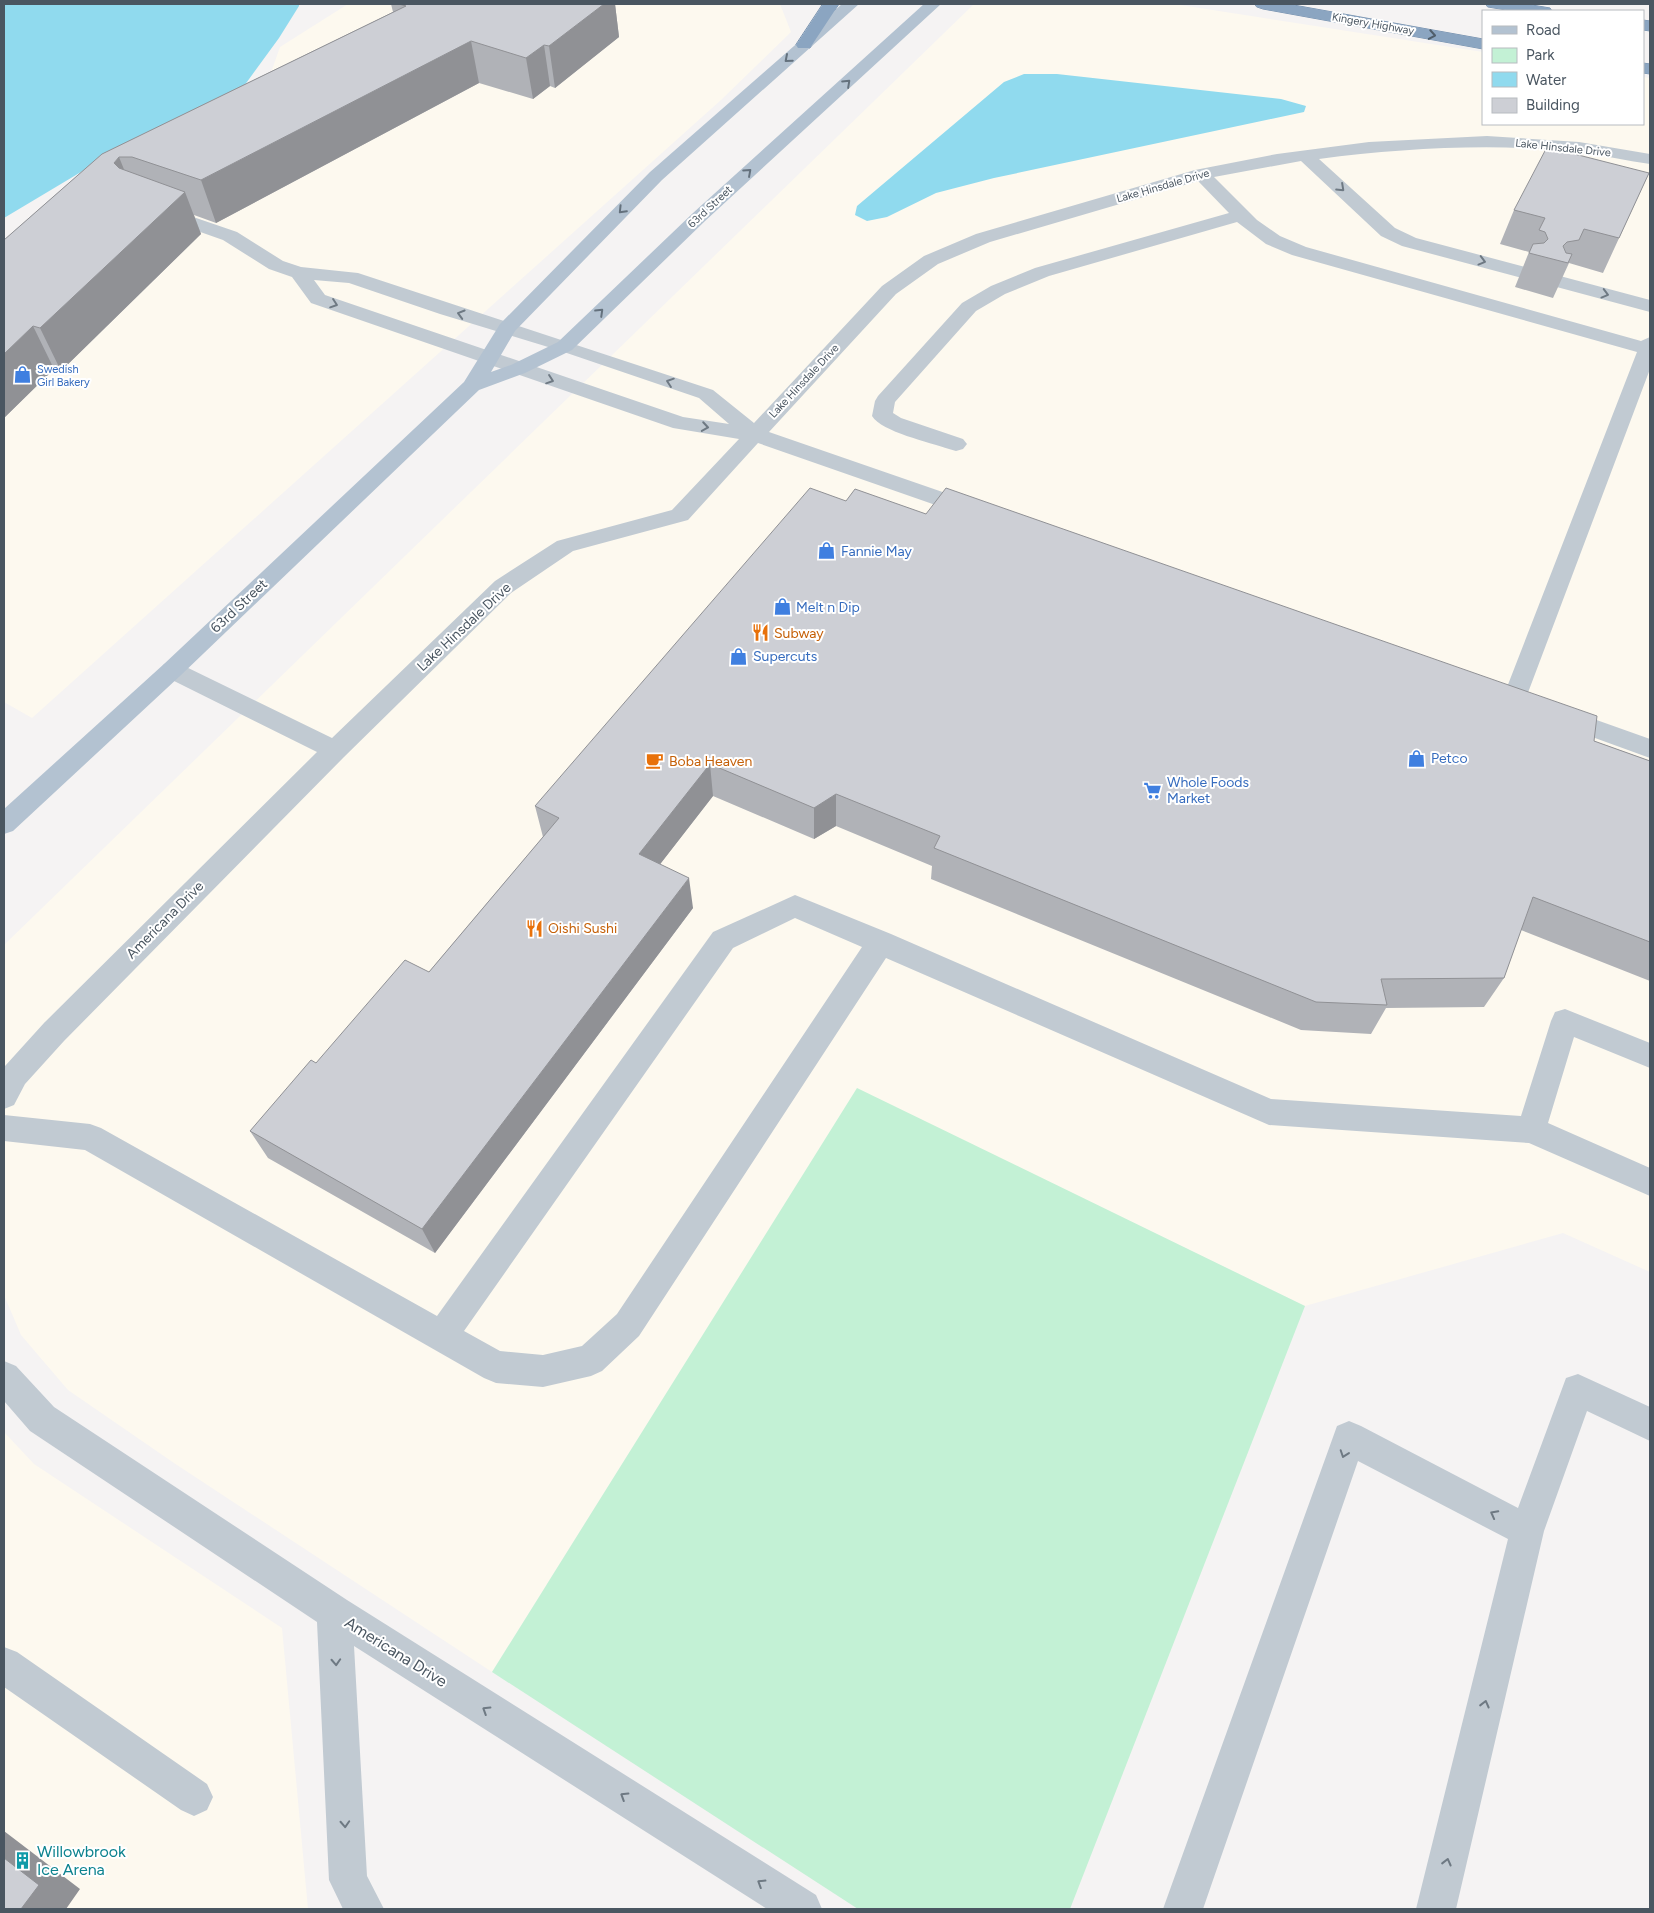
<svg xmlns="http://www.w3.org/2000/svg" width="1654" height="1913" font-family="Figtree,sans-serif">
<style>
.commercial{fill:#fdf9ef}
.green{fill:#c3f1d5}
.water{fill:#90daee}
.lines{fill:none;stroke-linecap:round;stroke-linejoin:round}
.highway-casing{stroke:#7690ad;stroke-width:1}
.minor{fill:#c1cad2;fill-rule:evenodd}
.major{fill:#b3c2d1;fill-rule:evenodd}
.highway{fill:#8ba5c1;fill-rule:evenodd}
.wall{fill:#b0b2b7}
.shaded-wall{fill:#909195}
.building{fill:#cdcfd5;stroke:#909195}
.oneway{stroke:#505e6b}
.oneway2{stroke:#64717d}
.oneway3{stroke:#6e7983}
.labels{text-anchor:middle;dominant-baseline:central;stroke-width:4;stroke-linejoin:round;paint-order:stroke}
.far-street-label{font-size:11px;fill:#4a5661;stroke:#fff}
.far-shop-label{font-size:11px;fill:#366cbe;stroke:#fff;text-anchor:start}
.shop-label{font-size:14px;fill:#366cbe;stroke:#fff;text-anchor:start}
.street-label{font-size:14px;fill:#4a5661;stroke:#fff}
.food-label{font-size:14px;fill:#c56008;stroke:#fff;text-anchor:start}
.near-street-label{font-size:16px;fill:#4a5661;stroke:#fff}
.near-culture-label{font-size:16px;fill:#0d838f;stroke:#fff;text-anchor:start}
</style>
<rect width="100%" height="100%" fill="#f5f3f3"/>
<!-- commercial -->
<path class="commercial" d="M348,4H780L791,32L721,100L32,718L4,702V270L262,98L280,47Z
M974,4H1174L1483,52V124H1643V77L1650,78V1272L1563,1233L1305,1306L857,1089L492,1672L174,1463L68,1390L21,1335L4,1295V945Z
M4,1432L34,1464L282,1628L308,1909H4Z"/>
<!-- green -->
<path class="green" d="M857,1088L1305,1306L1070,1909H858L492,1672Z"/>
<!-- water -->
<path class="water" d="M4,4H299V6L279,38L244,86L86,169L4,218Z
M1024,74H1057L1281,99L1306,106L1304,112L994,178L936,193L887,217L867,221L855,215L857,206L1004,82Z"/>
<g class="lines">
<defs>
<path id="highway" d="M823,4H839L810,48H798L796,45Z
M1255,4H1288L1483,39V49L1263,9L1257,7Z
M1486,4H1526L1550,8L1552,11H1512L1488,7Z
M1643,20L1650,21V31L1643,30Z
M1643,63L1650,64V74L1643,73Z"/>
</defs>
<!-- highway casing -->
<use href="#highway" class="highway-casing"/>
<!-- minor -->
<path class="minor" d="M1487,136L1579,142L1650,154V164C1626,161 1603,155 1579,152C1493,143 1405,148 1319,159L1395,228L1416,238L1529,268L1532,272L1529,276L1522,278L1402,246L1381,236L1301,161L1214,177L1257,220L1280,236L1306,247L1641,341L1650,337V369L1523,706L1514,709L1505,706L1502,700L1637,352L1292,255L1266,244L1237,222L1049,276L1005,294L976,311L895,402L893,413L901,418L963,439L967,444L963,449L956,451L949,449C929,442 882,432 872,416L875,401L878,396L962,303L991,286L1035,268L1229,213L1198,181L990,242L938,264L896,294L769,432L983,506L986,511L983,516L975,518L967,516L758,443L688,520L573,551L511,593L344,757L64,1041L25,1084L14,1105L4,1109L5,1066L44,1023L317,752L164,676L160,670L164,664L172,661L180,664L332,738L495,581L557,541L672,510L739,439L673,428L311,303L292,277L269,269L223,240L155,216L152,212L155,208L161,207L167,208L237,232L283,261L301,267L358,273L713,390L754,423L882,286L924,256L976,234L1195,170L1277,154L1369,142ZM314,280L349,283L440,314L558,350L699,398L729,424L683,417L325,295Z
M1560,276L1650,300V312L1553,286L1550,282L1553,278Z
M1560,707L1650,739V758L1551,722L1548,716L1551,710Z
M795,895L891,934L1271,1099L1521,1116L1551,1021L1555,1012L1565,1009L1650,1043V1068L1574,1037L1548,1123L1650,1168V1196L1529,1143L1269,1125L886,958L639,1336L602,1371L591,1376L543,1387L496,1383L484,1378L85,1150L4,1141V1115L90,1124L101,1128L437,1316L713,932ZM795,918L862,947L617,1314L582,1346L543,1355L500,1351L464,1331L733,948Z
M4,1361L16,1366L54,1407L347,1600L816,1895L822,1909H767L354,1646L367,1876L384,1909H343L329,1880L317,1622L30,1431L4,1401Z
M1578,1374L1650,1407V1441L1587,1411L1544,1531L1456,1909H1416L1508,1539L1358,1461L1203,1909H1163L1337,1426L1349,1421L1361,1426L1518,1508L1566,1378Z
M4,1647L17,1652L207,1784L213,1797L207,1810L194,1816L181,1810L4,1687Z"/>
<!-- major -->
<path class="major" d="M842,4H859L662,180L515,331L491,372L511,365L558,342L693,213L924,4H941L705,221L572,350L525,373L479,390L180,676L13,831L4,834V809L164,664L464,382L500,324L650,172Z"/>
<!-- highway -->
<use href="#highway" class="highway"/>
</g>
<!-- wall -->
<path class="wall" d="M391,4H615L619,37L555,88L550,86L533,99L479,83L216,223L194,215L201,234L61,371L54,369L4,418V240L102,154L393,12Z
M1649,173L1603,273L1569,263L1553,298L1515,287L1529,252L1500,244L1514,210Z
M846,501L926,514L1594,741L1650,761V981L1521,930L1504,978L1484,1007L1386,1008L1371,1034L1301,1030L931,879L932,866L836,826L814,839L713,796L660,864L693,908L435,1253L268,1158L250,1131L316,1063L429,972L543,837L535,806Z"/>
<!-- shaded-wall -->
<path class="shaded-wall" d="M604,4H615L619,37L555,88L549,46Z
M471,41L479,83L216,223L201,180Z
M544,45L550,86L533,99L526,58Z
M119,157L136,199L114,163Z
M185,192L201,234L61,371L40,328Z
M33,326L54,369L4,418V354Z
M710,764L713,796L644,885L639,854Z
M836,794V826L814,839V808Z
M689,878L693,908L435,1253L422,1229Z
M4,1831L80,1889L66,1909H21L4,1858Z"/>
<!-- building -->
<path class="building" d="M399,4H604L549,46L544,45L526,58L471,41L201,180L132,157H119L114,163L119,168L185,192L40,328L33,326L4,354V240L102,154L406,6Z
M1547,147L1649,173L1619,238L1584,229L1579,240L1567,242L1563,246L1566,253L1572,254L1568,263L1529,253L1533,244L1544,243L1548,239L1545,232L1539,230L1545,218L1514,210Z
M810,488L846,501L855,489L926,514L946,488L1597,716L1594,741L1650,761V942L1533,897L1504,978L1381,979L1387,1005L1316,1002L934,848L940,836L836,794L814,808L710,764L639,854L689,878L422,1229L250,1131L311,1060L316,1063L405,960L429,972L559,818L535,806Z
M4,1858L39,1885L21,1909H4Z"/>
<!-- one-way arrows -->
<defs><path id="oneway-chevron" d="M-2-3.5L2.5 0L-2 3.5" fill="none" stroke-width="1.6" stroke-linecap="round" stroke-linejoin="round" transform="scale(1.25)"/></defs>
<use class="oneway" href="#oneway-chevron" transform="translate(1432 35) rotate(10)"/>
<g class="oneway2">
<use href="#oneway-chevron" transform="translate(788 59) rotate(139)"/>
<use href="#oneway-chevron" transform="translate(847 83) rotate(-43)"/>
<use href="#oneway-chevron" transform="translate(748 172) rotate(-42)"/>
<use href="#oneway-chevron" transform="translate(622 210) rotate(134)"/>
<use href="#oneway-chevron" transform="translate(600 312) rotate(-44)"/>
</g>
<g class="oneway3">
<use href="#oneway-chevron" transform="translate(1341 188) rotate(43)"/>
<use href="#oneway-chevron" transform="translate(1482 261) rotate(15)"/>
<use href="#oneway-chevron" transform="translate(1605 294) rotate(15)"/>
<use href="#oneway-chevron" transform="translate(334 304) rotate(19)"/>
<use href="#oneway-chevron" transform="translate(461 314) rotate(-164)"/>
<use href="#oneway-chevron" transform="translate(550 380) rotate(19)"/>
<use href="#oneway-chevron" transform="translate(670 382) rotate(-161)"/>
<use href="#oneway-chevron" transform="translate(705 427) rotate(9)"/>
<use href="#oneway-chevron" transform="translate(1344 1454) rotate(109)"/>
<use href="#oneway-chevron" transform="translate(1494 1514) rotate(-152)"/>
<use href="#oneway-chevron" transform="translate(336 1662) rotate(87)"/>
<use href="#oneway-chevron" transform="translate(1485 1704) rotate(-76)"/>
<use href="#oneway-chevron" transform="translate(486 1710) rotate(-148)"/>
<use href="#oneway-chevron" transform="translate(624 1796) rotate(-148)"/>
<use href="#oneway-chevron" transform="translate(345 1824) rotate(87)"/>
<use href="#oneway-chevron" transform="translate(1447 1862) rotate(-76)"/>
<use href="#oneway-chevron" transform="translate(761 1883) rotate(-148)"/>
</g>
<!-- icons -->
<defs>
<symbol id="shop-bare" viewBox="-9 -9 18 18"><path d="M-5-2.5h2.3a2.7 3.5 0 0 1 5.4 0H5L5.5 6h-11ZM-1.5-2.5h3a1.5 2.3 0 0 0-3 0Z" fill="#3f7fe0" stroke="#fff" stroke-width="2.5" paint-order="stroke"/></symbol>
<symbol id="restaurant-bare" viewBox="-9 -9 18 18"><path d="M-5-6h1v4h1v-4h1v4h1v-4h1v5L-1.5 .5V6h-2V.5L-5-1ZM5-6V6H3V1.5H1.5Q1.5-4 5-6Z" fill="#e8710a" stroke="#fff" stroke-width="2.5" paint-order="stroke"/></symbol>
<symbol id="cafe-bare" viewBox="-9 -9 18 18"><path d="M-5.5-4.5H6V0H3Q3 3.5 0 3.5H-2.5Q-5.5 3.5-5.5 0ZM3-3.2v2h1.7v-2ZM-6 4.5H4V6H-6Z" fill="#e8710a" stroke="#fff" stroke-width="2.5" paint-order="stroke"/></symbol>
<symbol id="supermarket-bare" viewBox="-9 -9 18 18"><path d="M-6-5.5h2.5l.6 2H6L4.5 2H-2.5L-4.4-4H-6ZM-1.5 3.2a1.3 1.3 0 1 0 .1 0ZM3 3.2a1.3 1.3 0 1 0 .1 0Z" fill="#3f7fe0" stroke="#fff" stroke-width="2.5" paint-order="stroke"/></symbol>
<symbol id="building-bare" viewBox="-9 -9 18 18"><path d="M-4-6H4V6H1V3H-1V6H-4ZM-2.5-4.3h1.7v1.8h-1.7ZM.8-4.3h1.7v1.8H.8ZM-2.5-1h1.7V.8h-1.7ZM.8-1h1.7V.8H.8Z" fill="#0f9aa8" stroke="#fff" stroke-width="2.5" paint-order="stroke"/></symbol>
</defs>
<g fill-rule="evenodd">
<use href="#shop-bare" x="10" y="362" width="25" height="25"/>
<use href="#shop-bare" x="814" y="538" width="25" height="25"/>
<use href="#shop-bare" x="770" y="594" width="25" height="25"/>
<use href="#restaurant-bare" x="748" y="620" width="25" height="25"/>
<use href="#shop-bare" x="726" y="644" width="25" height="25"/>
<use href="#shop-bare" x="1404" y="746" width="25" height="25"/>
<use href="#cafe-bare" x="642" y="748" width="25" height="25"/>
<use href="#supermarket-bare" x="1140" y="778" width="25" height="25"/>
<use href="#restaurant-bare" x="522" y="916" width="25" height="25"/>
<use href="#building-bare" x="10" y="1848" width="25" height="25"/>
</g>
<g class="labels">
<!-- far-street labels -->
<g class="far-street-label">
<text transform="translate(1373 24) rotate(10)">Kingery Highway</text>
<text transform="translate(1563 148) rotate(6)">Lake Hinsdale Drive</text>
<text transform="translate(1163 186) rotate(-16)">Lake Hinsdale Drive</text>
<text transform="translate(710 207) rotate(-43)">63rd Street</text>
<text transform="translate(804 381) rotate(-47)">Lake Hinsdale Drive</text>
</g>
<!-- far-shop labels -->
<g class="far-shop-label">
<text x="37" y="369">Swedish<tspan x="37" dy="13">Girl Bakery</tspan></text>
</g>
<!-- shop labels -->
<g class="shop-label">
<text x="841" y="551">Fannie May</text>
<text x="796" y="607">Melt n Dip</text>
<text x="753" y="656">Supercuts</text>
<text x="1431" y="758">Petco</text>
<text x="1167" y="782">Whole Foods<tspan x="1167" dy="16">Market</tspan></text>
</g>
<!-- street labels -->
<g class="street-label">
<text transform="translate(239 606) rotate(-43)">63rd Street</text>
<text transform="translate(464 627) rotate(-43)">Lake Hinsdale Drive</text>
<text transform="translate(165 920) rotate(-45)">Americana Drive</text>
</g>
<!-- food labels -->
<g class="food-label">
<text x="774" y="633">Subway</text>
<text x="669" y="761">Boba Heaven</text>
<text x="548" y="928">Oishi Sushi</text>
</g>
<!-- near-street labels -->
<g class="near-street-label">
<text transform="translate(396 1652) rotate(32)">Americana Drive</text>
</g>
<!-- near-culture labels -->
<g class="near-culture-label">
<text x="37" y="1851">Willowbrook<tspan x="37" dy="18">Ice Arena</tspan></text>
</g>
</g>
<!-- border -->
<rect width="1654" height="1913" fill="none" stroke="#4a5661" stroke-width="10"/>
<!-- legend -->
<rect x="1482" y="10" width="162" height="115" fill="#ffffff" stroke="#b7bbc0"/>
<rect x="1492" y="26" width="25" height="8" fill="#b3c2d1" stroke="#b7bbc0"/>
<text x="1526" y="35" font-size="15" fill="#4a5661">Road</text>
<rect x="1492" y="48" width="25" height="15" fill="#c3f1d5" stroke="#b7bbc0"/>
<text x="1526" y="60" font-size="15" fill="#4a5661">Park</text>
<rect x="1492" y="72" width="25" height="15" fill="#90daee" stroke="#b7bbc0"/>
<text x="1526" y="85" font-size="15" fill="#4a5661">Water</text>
<rect x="1492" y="98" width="25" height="15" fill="#cdcfd5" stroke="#b7bbc0"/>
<text x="1526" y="110" font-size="15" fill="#4a5661">Building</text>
</svg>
